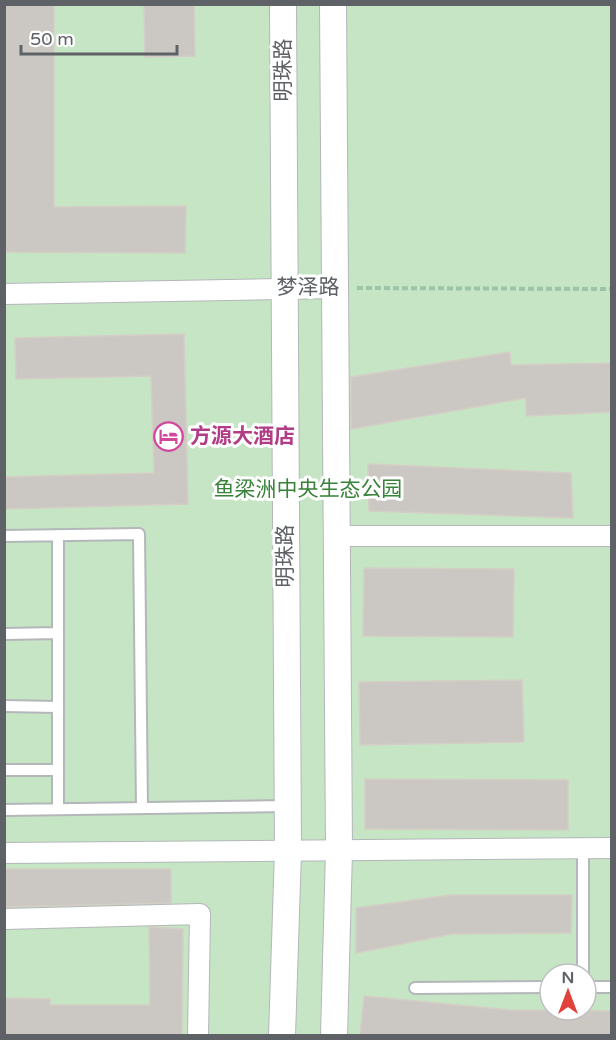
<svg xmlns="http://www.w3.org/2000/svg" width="616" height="1040" font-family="'Varela Round','Noto Sans SC',sans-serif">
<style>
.green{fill:#c6e5c4;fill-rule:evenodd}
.building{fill:#cbc8c4;stroke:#d4cec5;stroke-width:1.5}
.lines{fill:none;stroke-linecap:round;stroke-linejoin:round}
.service-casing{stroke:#b4b7ba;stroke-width:14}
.minor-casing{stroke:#b4b7ba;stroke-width:22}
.tertiary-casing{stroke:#b4b7ba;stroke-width:28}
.path{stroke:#9cc4a6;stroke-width:4;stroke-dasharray:6 3;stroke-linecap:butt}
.service{stroke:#fff;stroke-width:10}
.minor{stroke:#fff;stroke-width:20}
.tertiary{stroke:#fff;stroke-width:26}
.labels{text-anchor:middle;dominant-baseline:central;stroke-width:6;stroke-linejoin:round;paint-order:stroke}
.street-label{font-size:21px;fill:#5e6266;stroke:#fff}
.hotel-label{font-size:21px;font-weight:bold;fill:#b23c85;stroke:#fff;text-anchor:start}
.park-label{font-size:21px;fill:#398239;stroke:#fff}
</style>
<rect width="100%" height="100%" fill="#efede6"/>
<!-- green -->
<path class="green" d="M5,5H611V1035L5,1036ZM550,974H586V1010H550Z"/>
<!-- building -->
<path class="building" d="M4,4H54V207L186,206L185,253L4,252Z
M144,4H194L195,56L145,57Z
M184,334L188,504L4,509V477L154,473L151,376L16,379L15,338Z
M510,352L511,365L612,363V412L526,416V398L351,429V377Z
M368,464L571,473L573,518L369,511Z
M364,568L514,569L513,637L363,636Z
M522,680L524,742L360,745L359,682Z
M365,779L568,780V830L365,829Z
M4,869H171V903L4,907Z
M451,895H572L571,933L452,934L356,953V908Z
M149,927L183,929L182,1035H4V998L50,999V1005H150Z
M364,996L511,1010L612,1011V1035H360Z"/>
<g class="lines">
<defs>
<path id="service" d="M58,535V809
M4,536L139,534L142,808
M4,634L58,633
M4,706L58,707
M4,770H58
M4,810L287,806
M583,849V974
M586,987H612
M415,988L550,987"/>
<path id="minor" d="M4,294L334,288
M336,536H612
M4,853L612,848
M4,919L200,914L198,1036"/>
<path id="tertiary" d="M333,4L339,850L334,1036
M282,1036L288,851L283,4"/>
</defs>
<!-- service casing -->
<use href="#service" class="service-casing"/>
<!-- minor casing -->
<use href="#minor" class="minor-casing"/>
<!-- tertiary casing -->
<use href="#tertiary" class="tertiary-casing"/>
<!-- path -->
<path class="path" d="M357,288L612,289"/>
<!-- service -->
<use href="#service" class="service"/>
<!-- minor -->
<use href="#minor" class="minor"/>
<!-- tertiary -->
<use href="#tertiary" class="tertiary"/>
</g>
<!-- icons -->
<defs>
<symbol id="hotel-ring" viewBox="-11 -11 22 22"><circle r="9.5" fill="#fff" stroke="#d1479c" stroke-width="1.5"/><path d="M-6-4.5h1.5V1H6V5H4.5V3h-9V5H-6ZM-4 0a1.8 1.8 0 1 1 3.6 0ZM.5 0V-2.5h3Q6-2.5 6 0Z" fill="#d1479c"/></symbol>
</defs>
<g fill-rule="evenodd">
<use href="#hotel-ring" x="152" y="420" width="33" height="33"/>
</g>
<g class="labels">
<!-- street labels -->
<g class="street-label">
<text transform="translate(283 70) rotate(-90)">明珠路</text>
<text x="308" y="287">梦泽路</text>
<text transform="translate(285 556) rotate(-90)">明珠路</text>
</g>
<!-- hotel labels -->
<g class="hotel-label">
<text x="190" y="436">方源大酒店</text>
</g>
<!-- park labels -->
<g class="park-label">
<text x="308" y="489">鱼梁洲中央生态公园</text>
</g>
</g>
<!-- border -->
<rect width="616" height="1040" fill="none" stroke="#5e6266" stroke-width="12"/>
<!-- north arrow -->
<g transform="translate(568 992)"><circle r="28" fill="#ffffff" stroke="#bfc0c2" stroke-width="1.5"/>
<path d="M0-4.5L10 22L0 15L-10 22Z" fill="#e1403b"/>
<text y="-9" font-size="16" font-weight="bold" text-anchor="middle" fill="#5e6266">N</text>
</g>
<!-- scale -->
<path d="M21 45v9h156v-9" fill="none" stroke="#5e6266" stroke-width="3"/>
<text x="30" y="45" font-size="18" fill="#5e6266" stroke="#ffffff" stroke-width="4.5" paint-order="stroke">50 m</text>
</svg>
